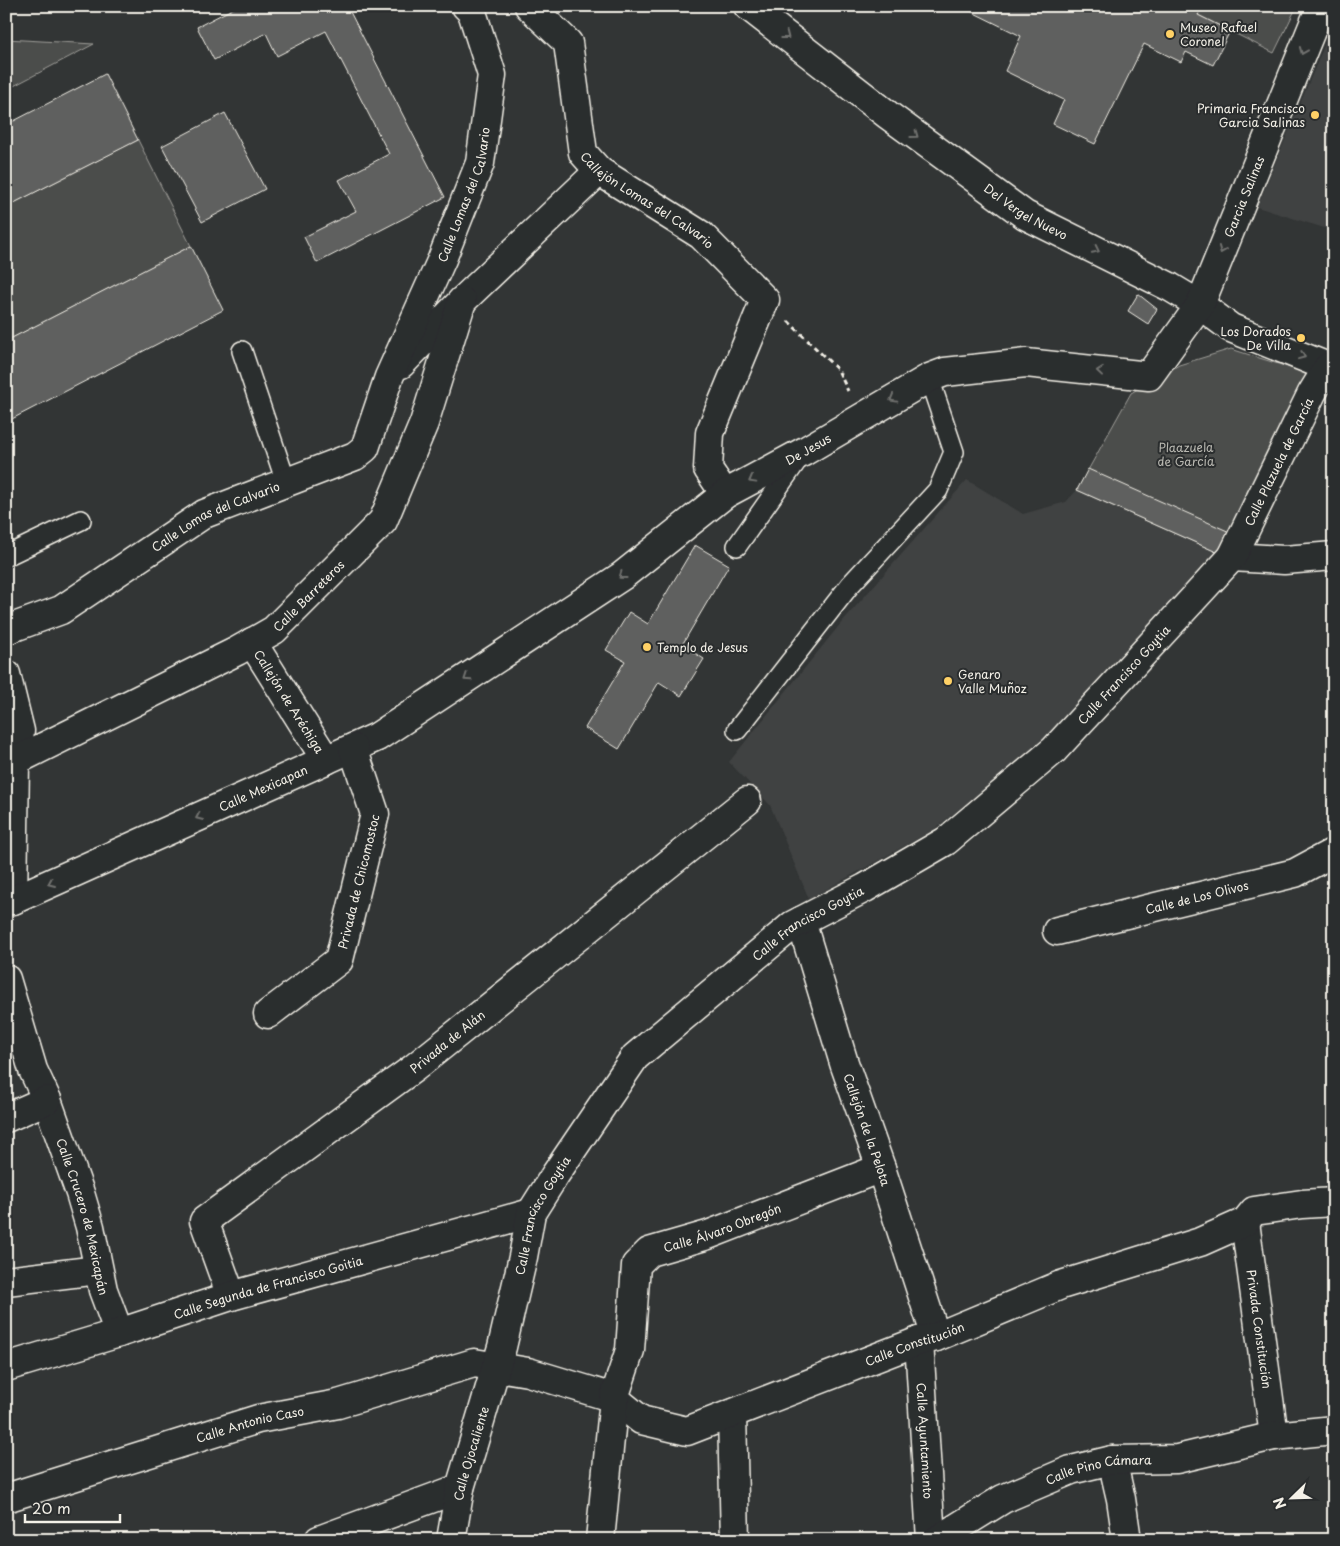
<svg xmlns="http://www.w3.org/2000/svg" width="1340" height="1546" font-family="'Playpen Sans',sans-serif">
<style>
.built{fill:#404242}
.green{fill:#4b4d4c;stroke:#a09f9a}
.building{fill:#5f605f;stroke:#f4f1e8}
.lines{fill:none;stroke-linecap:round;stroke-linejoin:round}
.lane-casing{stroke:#f4f1e8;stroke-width:22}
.street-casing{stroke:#f4f1e8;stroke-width:31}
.path{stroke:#f4f1e8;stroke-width:3;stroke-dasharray:5 4;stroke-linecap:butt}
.lane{stroke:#2a2d2e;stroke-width:19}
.street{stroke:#2a2d2e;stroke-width:28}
.oneway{stroke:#71726f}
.poi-dot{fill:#ffd166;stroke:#2a2d2e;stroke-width:2}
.labels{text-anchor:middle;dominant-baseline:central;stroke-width:4;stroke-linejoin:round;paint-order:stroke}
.poi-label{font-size:12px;fill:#f4f1e8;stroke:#2a2d2e;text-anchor:start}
.street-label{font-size:12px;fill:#f4f1e8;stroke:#2a2d2e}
.park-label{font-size:12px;fill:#b9b8b1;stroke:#2a2d2e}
</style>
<rect width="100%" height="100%" fill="#323535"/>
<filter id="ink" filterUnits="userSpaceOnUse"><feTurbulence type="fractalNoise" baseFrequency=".02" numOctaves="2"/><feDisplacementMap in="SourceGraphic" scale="10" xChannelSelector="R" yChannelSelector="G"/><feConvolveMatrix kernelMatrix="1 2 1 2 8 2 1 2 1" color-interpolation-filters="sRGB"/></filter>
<g filter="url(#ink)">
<!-- built -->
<path class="built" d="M1334,22V231L1257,207Z
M967,480L1023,514L1066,502L1077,490L1221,554L1047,739L933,830L809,899L770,805L729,762L842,622Z"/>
<!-- green -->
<path class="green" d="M1202,6H1297L1274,53L1198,15Z
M6,39L94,44L6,90Z
M138,140L191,246L6,341V207Z
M1231,349L1313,375L1221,554L1077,490L1131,393L1179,365Z"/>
<!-- building -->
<path class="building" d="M238,6H347L445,197L317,263L304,237L356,211L339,180L389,154L326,31L277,56L266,33L214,60L197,27Z
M960,6H1202L1198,15L1230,31L1213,65L1186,52L1181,62L1144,44L1095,144L1053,124L1064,100L1005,71L1021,36Z
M105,74L138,140L6,207V125Z
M225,113L265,189L202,222L162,146Z
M191,246L223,310L6,422V341Z
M1138,294L1157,309L1148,324L1128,311Z
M1088,469L1232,533L1221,554L1077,490Z
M695,545L729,565L682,645L704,659L681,696L659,682L619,749L585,728L625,661L606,650L629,612L648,624Z"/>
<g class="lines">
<defs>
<path id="lane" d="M242,351L286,482
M737,546L801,455
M6,556L81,520
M737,730L850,585L938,490L954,452L929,378"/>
<g id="street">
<path id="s1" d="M529,6L568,43L583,153L599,171L701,235L765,300L710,433L708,469L725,494"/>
<path id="s2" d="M748,6L888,115L1025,215L1170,287L1200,305L1231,328L1328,367L1334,365"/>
<path d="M401,364L462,301L599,171"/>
<path d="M1232,557L1284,560L1334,556"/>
<path id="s3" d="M6,630L61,610L204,514L355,456L365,448L389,377L442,259L480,163L492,75L472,12L466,6"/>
<path id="s4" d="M252,642L326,760"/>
<path d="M6,674L20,731L15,761L13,900"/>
<path id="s5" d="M15,761L237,651L274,630L383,521L424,423L462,301"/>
<path id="s6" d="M6,900H13L377,737L622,576L725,494L805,451L929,378L945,372L1026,363L1149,376L1200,305L1321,6"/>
<path id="s7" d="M801,921L844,1063L881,1168L936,1337"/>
<path id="s8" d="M1057,931L1295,873L1334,852"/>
<path id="s9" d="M6,979L33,1070L47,1100L80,1193L90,1227L103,1290L119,1333"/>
<path id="s10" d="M268,1014L339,960L375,814L353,748"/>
<path d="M6,1118L47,1100"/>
<path id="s11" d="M1245,1222L1274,1436"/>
<path d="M6,1281L98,1270"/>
<path id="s12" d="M231,1296L204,1221L414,1068L747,801"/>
<path id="s13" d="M919,1341L931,1540"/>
<path id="s14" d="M6,1367L119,1333L231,1296L531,1213"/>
<path d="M732,1414L735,1540"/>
<path d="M1112,1460L1121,1499L1127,1540"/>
<path id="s15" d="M6,1498L258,1419L338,1404L474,1363L528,1372L614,1398L641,1420L687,1431L919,1341L936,1337L1061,1285L1200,1242L1245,1222L1254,1211L1302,1204L1334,1202"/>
<path d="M319,1540L460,1488"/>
<path id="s16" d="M451,1540L460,1488L502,1347L523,1257L531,1213L555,1175L635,1057L793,925L865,888L946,841L1054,750L1232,557L1312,393L1328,367"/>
<path id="s17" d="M600,1540L614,1398L630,1350L636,1265L649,1252L708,1235L881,1168"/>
<path id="s18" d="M937,1540L1003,1499L1071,1470L1112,1460L1177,1459L1274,1436L1334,1430"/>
</g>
</defs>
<!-- lane casing -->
<use href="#lane" class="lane-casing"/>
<!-- street casing -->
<use href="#street" class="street-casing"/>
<!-- path -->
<path class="path" d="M788,321L838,370L848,391"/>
<!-- lane -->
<use href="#lane" class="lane"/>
<!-- street -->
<use href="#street" class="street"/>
</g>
<!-- one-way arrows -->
<defs><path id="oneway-chevron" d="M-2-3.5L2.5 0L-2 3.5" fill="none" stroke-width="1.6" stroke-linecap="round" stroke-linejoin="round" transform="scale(1.25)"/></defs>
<g class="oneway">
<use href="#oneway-chevron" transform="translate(786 36) rotate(38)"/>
<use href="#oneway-chevron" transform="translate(1303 51) rotate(112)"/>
<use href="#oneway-chevron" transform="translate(915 135) rotate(36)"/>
<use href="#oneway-chevron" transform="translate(1096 250) rotate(26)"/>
<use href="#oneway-chevron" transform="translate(1222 250) rotate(112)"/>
<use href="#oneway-chevron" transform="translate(1302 356) rotate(22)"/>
<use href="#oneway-chevron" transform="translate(1100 371) rotate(-174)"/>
<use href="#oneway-chevron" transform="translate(893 399) rotate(151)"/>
<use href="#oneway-chevron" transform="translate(752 480) rotate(151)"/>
<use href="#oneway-chevron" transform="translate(622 576) rotate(144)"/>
<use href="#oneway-chevron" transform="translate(467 678) rotate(146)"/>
<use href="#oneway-chevron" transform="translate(199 817) rotate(156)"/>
<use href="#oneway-chevron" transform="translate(51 883) rotate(156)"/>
</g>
</g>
<!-- markers -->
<g class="poi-dot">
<circle cx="1170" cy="34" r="5"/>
<circle cx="1315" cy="115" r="5"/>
<circle cx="1301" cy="338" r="5"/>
<circle cx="647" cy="647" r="5"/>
<circle cx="948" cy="681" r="5"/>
</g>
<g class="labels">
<!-- poi labels -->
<g class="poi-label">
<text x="1180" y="27">Museo Rafael<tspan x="1180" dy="14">Coronel</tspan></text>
<text x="1305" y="108" text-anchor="end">Primaria Francisco<tspan x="1305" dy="14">Garcia Salinas</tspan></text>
<text x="1291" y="331" text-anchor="end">Los Dorados<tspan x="1291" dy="14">De Villa</tspan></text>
<text x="657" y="647">Templo de Jesus</text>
<text x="958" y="674">Genaro<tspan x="958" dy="14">Valle Muñoz</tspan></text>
</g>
<!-- street labels -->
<g class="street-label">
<text stroke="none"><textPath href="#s3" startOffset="678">Calle Lomas del Calvario</textPath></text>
<text stroke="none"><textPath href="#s6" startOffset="1492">Garcia Salinas</textPath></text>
<text stroke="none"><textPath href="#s1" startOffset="245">Callejón Lomas del Calvario</textPath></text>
<text stroke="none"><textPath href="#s2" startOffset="346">Del Vergel Nuevo</textPath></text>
<text stroke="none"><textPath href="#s6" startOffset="925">De Jesus</textPath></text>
<text stroke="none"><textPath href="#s16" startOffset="1415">Calle Plazuela de García</textPath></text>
<text stroke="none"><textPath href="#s3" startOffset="240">Calle Lomas del Calvario</textPath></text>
<text stroke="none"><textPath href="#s5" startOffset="339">Calle Barreteros</textPath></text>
<text stroke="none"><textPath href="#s16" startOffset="1149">Calle Francisco Goytia</textPath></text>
<text stroke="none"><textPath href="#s4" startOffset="70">Callejón de Aréchiga</textPath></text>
<text stroke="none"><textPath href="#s6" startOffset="281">Calle Mexicapan</textPath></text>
<text stroke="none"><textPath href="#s10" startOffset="170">Privada de Chicomostoc</textPath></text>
<text stroke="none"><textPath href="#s8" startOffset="144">Calle de Los Olivos</textPath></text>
<text stroke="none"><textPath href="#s16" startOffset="744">Calle Francisco Goytia</textPath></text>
<text stroke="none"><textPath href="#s12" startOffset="382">Privada de Alán</textPath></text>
<text stroke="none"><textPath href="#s7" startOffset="219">Callejón de la Pelota</textPath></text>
<text stroke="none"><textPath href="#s9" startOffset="250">Calle Crucero de Mexicapán</textPath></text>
<text stroke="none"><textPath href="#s16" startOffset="339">Calle Francisco Goytia</textPath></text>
<text stroke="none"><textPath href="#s17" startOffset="374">Calle Álvaro Obregón</textPath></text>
<text stroke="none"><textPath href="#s14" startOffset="274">Calle Segunda de Francisco Goitia</textPath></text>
<text stroke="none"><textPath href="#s11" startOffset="108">Privada Constitución</textPath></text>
<text stroke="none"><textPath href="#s15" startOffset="958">Calle Constitución</textPath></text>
<text stroke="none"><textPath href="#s15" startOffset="255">Calle Antonio Caso</textPath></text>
<text stroke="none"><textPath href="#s13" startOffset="100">Calle Ayuntamiento</textPath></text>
<text stroke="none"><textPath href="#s16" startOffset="89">Calle Ojocaliente</textPath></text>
<text stroke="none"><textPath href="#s18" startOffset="179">Calle Pino Cámara</textPath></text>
</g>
<!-- park labels -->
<g class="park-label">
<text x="1186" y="447">Plaazuela<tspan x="1186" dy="14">de García</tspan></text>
</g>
</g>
<!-- margin -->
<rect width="1340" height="1546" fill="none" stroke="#2a2d2e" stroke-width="25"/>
<rect x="12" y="12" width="1315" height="1521" fill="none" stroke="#f4f1e8" stroke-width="2" filter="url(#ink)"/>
<!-- north arrow -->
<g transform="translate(1292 1498) rotate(247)" stroke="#2a2d2e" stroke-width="4" paint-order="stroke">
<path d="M0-4L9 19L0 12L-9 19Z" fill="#f4f1e8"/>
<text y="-8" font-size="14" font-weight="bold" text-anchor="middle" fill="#f4f1e8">N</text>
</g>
<!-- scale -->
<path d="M25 1514v8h95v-8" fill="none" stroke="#f4f1e8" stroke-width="2.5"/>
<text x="32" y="1514" font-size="15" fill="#f4f1e8" stroke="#2a2d2e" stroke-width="4" paint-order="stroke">20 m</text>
</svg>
